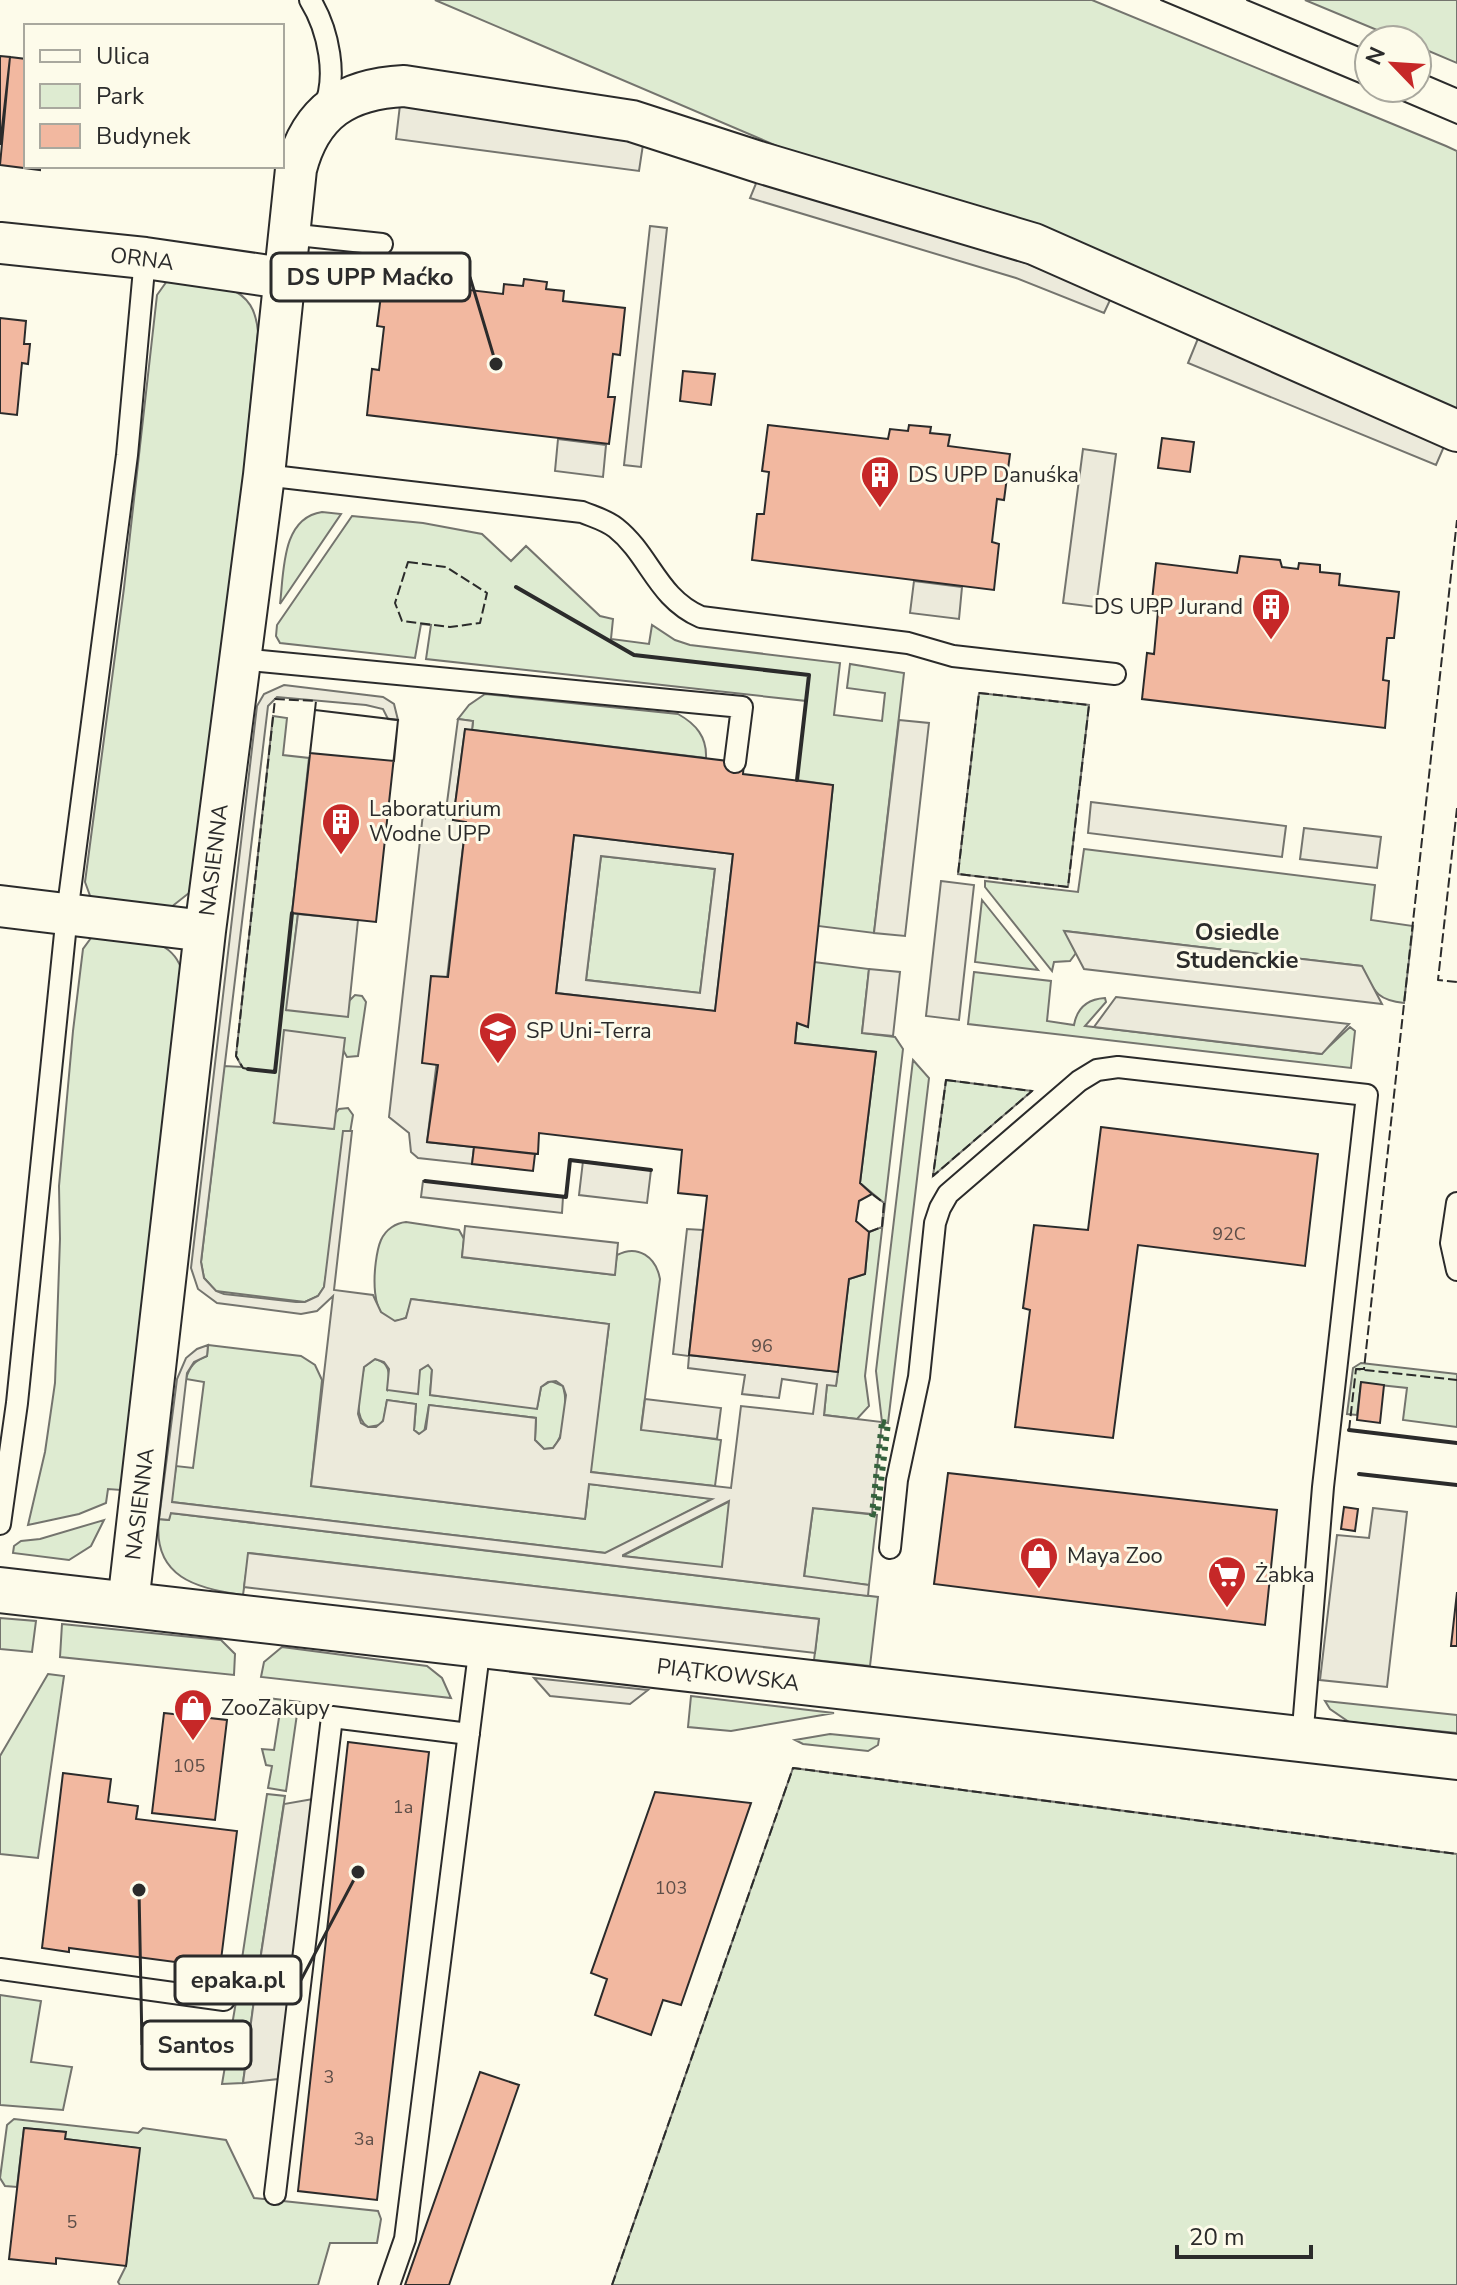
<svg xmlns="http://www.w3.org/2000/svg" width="1457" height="2285" font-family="'Nunito Sans',sans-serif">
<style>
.green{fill:#deebd1;stroke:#74746e;stroke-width:2}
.parking{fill:#eceadb;stroke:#74746e;stroke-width:2;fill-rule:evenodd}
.building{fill:#f2b8a0;stroke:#2b2b2b;stroke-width:2;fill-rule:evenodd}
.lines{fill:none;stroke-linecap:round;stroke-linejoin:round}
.lane-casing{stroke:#2b2b2b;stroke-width:24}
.street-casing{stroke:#2b2b2b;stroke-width:44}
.secondary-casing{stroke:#2b2b2b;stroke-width:48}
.lane{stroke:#fdfbea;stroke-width:20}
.street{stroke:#fdfbea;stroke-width:40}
.secondary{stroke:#fdfbea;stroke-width:44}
.tram{stroke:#2b2b2b;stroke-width:2}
.hedge{stroke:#34623c;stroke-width:6;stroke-dasharray:4 6;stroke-linecap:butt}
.fence{stroke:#2b2b2b;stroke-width:2;stroke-dasharray:10 4;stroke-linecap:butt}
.wall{stroke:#2b2b2b;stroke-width:4}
.labels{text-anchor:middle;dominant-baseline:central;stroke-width:6;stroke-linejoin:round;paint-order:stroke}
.number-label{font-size:18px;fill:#5d4e48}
.street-label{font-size:22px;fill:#2b2b2b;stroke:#fdfbea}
.poi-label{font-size:22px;fill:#2b2b2b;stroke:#fdfbea;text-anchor:start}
.neighbourhood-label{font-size:24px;font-weight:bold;fill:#2b2b2b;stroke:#fdfbea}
.leader{fill:none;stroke:#2b2b2b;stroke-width:3}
.callout-dot{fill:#2b2b2b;stroke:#fdfbea;stroke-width:3}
.callout{fill:#fdfbea;stroke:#2b2b2b;stroke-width:3}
.callout-label{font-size:24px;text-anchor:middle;font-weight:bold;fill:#2b2b2b}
</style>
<rect width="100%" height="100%" fill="#fdfbea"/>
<!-- green -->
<path class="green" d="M435,0H1092L1446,146L1457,151V432L960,224Z
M1305,0H1457V63L1417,46V40H1401Z
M167,281L229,288C249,297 256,310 258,332L243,482L194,881L189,893L170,908L92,901L85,882L124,588L157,295Z
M322,512L341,514L280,604C284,573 281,518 322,512Z
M352,516L423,523L482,534L511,561L526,546L600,616L613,619L611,639L649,644L652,625L675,640L690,645L840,663L834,715L882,721L885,693L847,688L850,664L904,673L874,933L818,926L833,785L797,780L806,701L426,659L431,625L421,624L415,658L280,643L276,636L277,625Z
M979,693L1089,705L1068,887L958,874Z
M485,694L678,714C696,724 707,737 706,758L472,730L473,721L458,719L469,705Z
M273,716L287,718L283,755L309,758L292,913L298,914L287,1010L349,1001L355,995L362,996L366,1002L358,1056L347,1057L343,1050L274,1122L333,1129L335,1114L339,1109L348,1108L353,1115L324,1287L318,1296L305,1302L216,1291L204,1278L201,1262L224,1066L242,1067L236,1056Z
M1084,849L1375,885L1371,920L1413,926L1404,1003C1375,1000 1374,990 1361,966L1065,931L1076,953L1070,961L1054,962L1052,971L985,887V881L1078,892Z
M601,856L715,869L700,993L586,980Z
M982,900L1038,970L975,962Z
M101,934C131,939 169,935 181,968L121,1490L108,1489L106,1503L79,1514L28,1525L45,1452L55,1383L60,1239L59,1186L73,1031L83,949L91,938Z
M814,962L869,969L862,1033L895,1037L903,1049L865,1376L869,1406L857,1419L824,1415L827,1384L836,1385L849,1279L865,1274L869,1232L882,1227L884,1203L860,1183L876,1052L795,1043L797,1023L807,1026Z
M974,972L1051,981L1047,1021L1074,1025C1077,1008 1088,999 1105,998L1106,1002L1085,1026L1321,1054L1350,1027L1355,1031L1351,1068L968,1024Z
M913,1060L929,1078L888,1423L882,1422L876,1371Z
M946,1080L1032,1091L933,1176Z
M406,1222L459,1230L464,1239L462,1257L614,1275L617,1255C638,1244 656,1257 660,1279L641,1429L721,1440L715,1486L590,1472L609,1324L412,1299L406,1318C365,1337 373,1258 381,1240C386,1229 396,1223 406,1222Z
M208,1345L301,1356L315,1365L322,1380L311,1486L585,1519L589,1484L713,1499L606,1553L171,1502L176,1466L193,1468L204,1382L186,1379C189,1367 195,1360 207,1356Z
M375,1359C392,1363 389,1376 388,1390L428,1365L432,1369L430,1395L537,1408L541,1387L551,1381L563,1386C568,1403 565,1436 553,1448L544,1449L535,1440L536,1418L429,1405L424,1433L419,1434L414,1430L416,1404L387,1400L384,1419L380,1425L368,1427C351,1416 361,1384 364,1367Z
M1361,1363L1457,1374V1427L1403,1420L1407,1388L1361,1383L1357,1415L1347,1414L1353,1368Z
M730,1501L722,1568L622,1556Z
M813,1508L877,1515L869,1585L804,1577Z
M170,1513L878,1597L870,1666L814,1660L819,1619L249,1553L243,1595C197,1589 152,1577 159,1519L169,1520Z
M104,1520L91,1546L69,1560L13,1553L14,1546L21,1541L40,1539Z
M0,1618L36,1621L32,1652L0,1649Z
M62,1624L221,1640L235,1654L234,1675L60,1657Z
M282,1647L427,1666L442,1678L451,1698L261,1677L264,1662Z
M48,1674L64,1676L38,1858L0,1854V1756Z
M691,1696L834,1713L731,1731L688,1727Z
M259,1697L318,1704L310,1708L298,1707L286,1791L268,1788L272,1766L266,1765L262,1749L274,1750L281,1705L258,1701Z
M1325,1701L1457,1715V1733L1349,1722L1330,1709Z
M830,1734L879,1739L878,1745L868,1751L803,1744L795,1740Z
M793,1768L1457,1854V2285H612Z
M267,1794L285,1796L256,1987L238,1985Z
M238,1990L255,1993L243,2083L222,2084Z
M0,1995L41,2001L31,2062L72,2067L63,2110L0,2105Z
M14,2119L138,2133L143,2128L226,2140L254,2198L378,2211L381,2219L377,2243H330L318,2285H120L118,2282L126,2266L139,2148L65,2139V2132L24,2128L17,2187L5,2186L0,2178L7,2125Z"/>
<!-- parking -->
<path class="parking" d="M400,105L644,138L639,171L396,139Z
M757,181L1026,263L1111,298L1104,313L1016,278L750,198Z
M650,226L667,228L641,467L624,465Z
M1201,331L1449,435L1436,465L1188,363Z
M558,439L606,445L603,477L555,471Z
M1083,449L1116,454L1096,607L1063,603Z
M914,581L962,587L959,619L910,613Z
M284,685L383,697L394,704L398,720L388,719L383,709L366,705L277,697L268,706L201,1262L204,1278L216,1291L224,1294L296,1302H305L318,1296L324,1287L343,1131H352L334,1290L373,1295L381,1312L395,1321L406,1318L411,1299L609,1324L591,1472L731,1488L741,1406L813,1414L817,1384L782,1379L779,1398L742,1394L745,1375L688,1368L689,1356L673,1354L687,1229L703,1230L689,1355L838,1372L836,1386L827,1385L824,1415L882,1422L872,1514L813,1508L804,1576L869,1585L868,1596L171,1513L169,1520L159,1519L177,1379L186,1358L197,1349L208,1345L207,1356L194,1362L187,1373L172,1502L605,1553L712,1499L589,1484L585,1519L311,1486L333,1296L317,1311L301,1314L217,1303L198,1289L191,1268L257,706L264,694ZM375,1359L384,1362L389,1369L387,1390L418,1394L420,1370L428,1365L432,1370L430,1395L537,1409L541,1387L548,1382L556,1381L563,1386L566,1395L560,1438L553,1448L544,1449L535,1440L536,1418L429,1405L426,1429L419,1434L414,1430L416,1404L387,1400L383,1421L376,1427H368L361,1423L358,1414L364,1367ZM729,1501L722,1567L623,1556V1555Z
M458,719L473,721L472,730H465L453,820L466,822L427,1142L474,1147L472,1164L418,1158L411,1152L409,1133L389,1117L424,805L445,818Z
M899,720L929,723L905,936L874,933Z
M1091,802L1286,826L1282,857L1088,833Z
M1304,828L1381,837L1377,868L1300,859Z
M574,835L733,854L715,1011L556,993ZM601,856L715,869L700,993L586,980Z
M941,881L974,885L959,1020L926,1016Z
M298,914L358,920L348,1017L286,1010Z
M1064,931L1362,966L1382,1004L1084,969Z
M869,969L900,972L893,1036L862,1033Z
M1116,997L1349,1024L1322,1054L1094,1027Z
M284,1030L345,1038L334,1129L274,1123Z
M583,1161L651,1170L647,1203L579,1195Z
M423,1181L563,1197L562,1213L421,1197Z
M465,1226L618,1243L615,1275L462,1257Z
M645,1399L721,1408L717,1439L641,1430Z
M1373,1508L1407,1512L1387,1687L1320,1680L1337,1535L1369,1538Z
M248,1553L819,1619L815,1653L244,1587Z
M534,1678L648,1690L630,1704L550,1696Z
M313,1799L290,1982L256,1987L284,1804Z
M281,1996L289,1997L278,2079L243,2083L254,2000Z"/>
<!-- building -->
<path class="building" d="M0,56L10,57L0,145Z
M10,57L26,59V166H40V170L0,165Z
M524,279L547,282L546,289L564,291L563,301L625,308L620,355L613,354L608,397H615L609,444L367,415L372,369L379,370L384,327L377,326L383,280L503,294L504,284L523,286Z
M0,318L26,321L24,344H30L28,364L22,363L17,415L0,413Z
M683,371L715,374L711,405L680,401Z
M768,425L888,439L890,429L908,431L909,425L931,427L930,433L950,435L948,446L1010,454L1004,500L997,499L992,542L999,544L994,590L752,560L757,514H764L769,472L762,471Z
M1162,438L1194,442L1190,472L1158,468Z
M1240,556L1280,560L1282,567L1298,569L1299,563L1320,565V572L1340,574L1339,585L1399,592L1394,638H1387L1383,680L1389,681L1385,728L1142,699L1147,653L1154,654L1158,611L1151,610L1156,563L1237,573Z
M315,710L398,720L376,922L292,913Z
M315,710L398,720L394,761L310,753Z
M465,729L744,763L743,774L833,785L808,1027L797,1023L795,1043L876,1052L860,1183L872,1194L859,1201L856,1221L869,1232L865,1274L849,1279L838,1372L689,1355L707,1196L678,1193L682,1150L539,1133L538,1154L427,1142L438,1065L422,1063L431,976L448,977L466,822L453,820ZM574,835L733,854L715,1011L556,993Z
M1101,1127L1318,1154L1305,1266L1138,1245L1113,1438L1015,1427L1030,1310L1023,1308L1034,1225L1088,1230Z
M474,1147L535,1154L533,1171L472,1164Z
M1361,1382L1384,1385L1380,1423L1357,1420Z
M948,1473L1277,1510L1265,1625L934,1584Z
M1344,1507L1358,1509L1355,1531L1341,1529Z
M1457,1592V1646H1451Z
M164,1713L227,1720L215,1820L152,1813Z
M348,1742L429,1752L377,2200L298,2191Z
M63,1773L111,1779L108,1802L138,1806L136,1819L237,1831L220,1968L69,1948V1952L42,1948Z
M655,1792L751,1803L681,2005L663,2000L651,2035L595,2015L607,1979L591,1973Z
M480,2072L519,2085L449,2285H405Z
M24,2128L66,2132L65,2139L140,2148L126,2266L56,2258V2264L9,2259Z"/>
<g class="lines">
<defs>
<path id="lane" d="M310,0C328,29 339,78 323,110
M288,234L382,244
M264,475L582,512C594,517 606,520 616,528C650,555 657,598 701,617L908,643L953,656L1115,674
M240,659L742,707L735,762
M1457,1203L1451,1243L1457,1270
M0,1524L17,1403L67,914L127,455L145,258
M890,1548L897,1480L919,1377L935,1223L940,1208L948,1194L1079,1081L1097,1070L1118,1067L1367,1095L1323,1487L1302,1740
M0,1969L224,2000
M275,2194L332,1717L469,1734
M389,2285L405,2239L480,1645"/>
<path id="street" d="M0,243L145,258L283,278
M0,906L205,931
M128,1604L205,931L264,475L296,169C311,111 346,89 404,86L632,121L762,163L1034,244L1457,431"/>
<path id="secondary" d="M0,1590L1457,1757"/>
</defs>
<!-- lane casing -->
<use href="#lane" class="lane-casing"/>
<!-- street casing -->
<use href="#street" class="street-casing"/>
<!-- secondary casing -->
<use href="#secondary" class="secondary-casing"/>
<!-- lane -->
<use href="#lane" class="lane"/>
<!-- street -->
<use href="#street" class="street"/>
<!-- secondary -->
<use href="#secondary" class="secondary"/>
<!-- tram -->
<path class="tram" d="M1161,0L1369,87
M1247,0L1369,51
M1417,71L1457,88
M1372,88L1457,124"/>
<!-- hedge -->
<path class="hedge" d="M882,1422L888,1423L877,1515L872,1514Z"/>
<!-- fence -->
<path class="fence" d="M408,562L446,567L487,593L480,623L450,627L402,621L395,603Z
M979,693L1089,705L1068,887L958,874Z
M1457,808L1438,980L1457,982
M248,1069L243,1068L236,1056L275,699L316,701L315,710
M946,1080L1032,1091L933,1176Z
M869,1232L882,1227L884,1203L872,1194
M1356,1369H1364L1457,520
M1349,1430L1356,1369L1457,1380
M612,2285L793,1768L1457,1854"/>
<!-- wall -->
<path class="wall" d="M516,587L634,655L809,675L797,780
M248,1069L275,1072L292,913
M425,1181L566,1197L570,1160L651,1170
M1349,1430L1457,1443
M1359,1474L1457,1485"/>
</g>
<!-- icons -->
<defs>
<symbol id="building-pin" viewBox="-11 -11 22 30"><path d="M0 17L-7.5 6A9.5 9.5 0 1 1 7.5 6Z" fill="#c62828" stroke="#fdfbea"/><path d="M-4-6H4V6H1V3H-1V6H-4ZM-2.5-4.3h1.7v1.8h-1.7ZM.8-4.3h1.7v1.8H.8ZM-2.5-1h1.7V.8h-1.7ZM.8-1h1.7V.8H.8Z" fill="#fff"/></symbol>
<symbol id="school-pin" viewBox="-11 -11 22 30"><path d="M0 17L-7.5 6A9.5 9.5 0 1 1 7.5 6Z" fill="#c62828" stroke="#fdfbea"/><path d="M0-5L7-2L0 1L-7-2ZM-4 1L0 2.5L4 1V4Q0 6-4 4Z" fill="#fff"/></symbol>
<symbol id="shop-pin" viewBox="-11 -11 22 30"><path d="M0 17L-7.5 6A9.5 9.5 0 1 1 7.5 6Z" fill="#c62828" stroke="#fdfbea"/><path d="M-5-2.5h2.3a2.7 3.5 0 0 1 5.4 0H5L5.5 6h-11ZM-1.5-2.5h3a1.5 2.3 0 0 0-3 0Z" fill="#fff"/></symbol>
<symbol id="supermarket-pin" viewBox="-11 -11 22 30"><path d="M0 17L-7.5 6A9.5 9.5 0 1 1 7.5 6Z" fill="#c62828" stroke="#fdfbea"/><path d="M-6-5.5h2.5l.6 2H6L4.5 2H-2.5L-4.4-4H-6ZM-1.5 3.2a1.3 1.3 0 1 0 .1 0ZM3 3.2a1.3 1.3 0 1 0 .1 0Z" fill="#fff"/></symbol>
</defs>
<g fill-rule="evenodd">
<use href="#building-pin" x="858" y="453" width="44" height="60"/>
<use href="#building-pin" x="1249" y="585" width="44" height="60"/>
<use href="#building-pin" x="319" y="800" width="44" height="60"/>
<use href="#school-pin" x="476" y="1009" width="44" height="60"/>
<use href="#shop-pin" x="1017" y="1534" width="44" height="60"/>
<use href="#supermarket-pin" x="1205" y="1553" width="44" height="60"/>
<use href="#shop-pin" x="171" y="1686" width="44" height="60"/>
</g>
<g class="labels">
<!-- number labels -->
<g class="number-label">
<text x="1229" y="1234">92C</text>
<text x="762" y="1346">96</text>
<text x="189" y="1766">105</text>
<text x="403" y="1807">1a</text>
<text x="671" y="1888">103</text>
<text x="329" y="2077">3</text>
<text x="364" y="2139">3a</text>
<text x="72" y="2222">5</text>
</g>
<!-- street labels -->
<g class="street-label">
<text transform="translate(142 259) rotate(7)">ORNA</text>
<text transform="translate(214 860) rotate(-83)">NASIENNA</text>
<text transform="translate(140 1504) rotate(-83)">NASIENNA</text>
<text transform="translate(728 1675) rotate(7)">PIĄTKOWSKA</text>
</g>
<!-- poi labels -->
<g class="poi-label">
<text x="908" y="475">DS UPP Danuśka</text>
<text x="1243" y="607" text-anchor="end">DS UPP Jurand</text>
<text x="369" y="809">Laboraturium<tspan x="369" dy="25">Wodne UPP</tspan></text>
<text x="526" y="1031">SP Uni-Terra</text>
<text x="1067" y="1556">Maya Zoo</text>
<text x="1255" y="1575">Żabka</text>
<text x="221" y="1708">ZooZakupy</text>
</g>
<!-- neighbourhood labels -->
<g class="neighbourhood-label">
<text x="1237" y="932">Osiedle<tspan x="1237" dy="28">Studenckie</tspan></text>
</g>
</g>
<!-- callouts -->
<path class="leader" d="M496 364L470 277M358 1872L301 1980M139 1890L142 2045"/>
<g class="callout-dot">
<circle cx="496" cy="364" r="8"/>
<circle cx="358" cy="1872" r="8"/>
<circle cx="139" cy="1890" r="8"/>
</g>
<g class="callout">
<rect x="271" y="253" width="199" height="48" rx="8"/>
<rect x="175" y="1956" width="126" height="48" rx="8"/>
<rect x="142" y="2021" width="109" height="48" rx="8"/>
</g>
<g class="callout-label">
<text x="370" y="285">DS UPP Maćko</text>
<text x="238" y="1988">epaka.pl</text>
<text x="196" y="2053">Santos</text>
</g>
<!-- legend -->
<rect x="24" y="24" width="260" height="144" fill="#fdfbea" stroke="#a9a89e" stroke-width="2"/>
<rect x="40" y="50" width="40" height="12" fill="#fdfbea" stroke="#a9a89e" stroke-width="2"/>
<text x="96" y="64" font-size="24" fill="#2b2b2b">Ulica</text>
<rect x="40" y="84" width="40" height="24" fill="#deebd1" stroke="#a9a89e" stroke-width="2"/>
<text x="96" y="104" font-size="24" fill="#2b2b2b">Park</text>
<rect x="40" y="124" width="40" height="24" fill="#f2b8a0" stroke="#a9a89e" stroke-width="2"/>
<text x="96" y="144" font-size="24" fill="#2b2b2b">Budynek</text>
<!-- north arrow -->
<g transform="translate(1393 64) rotate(295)"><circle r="38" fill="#fdfbea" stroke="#a9a89e" stroke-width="2"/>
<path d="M0-6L14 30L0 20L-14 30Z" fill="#c62828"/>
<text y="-12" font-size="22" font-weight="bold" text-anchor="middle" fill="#2b2b2b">N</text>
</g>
<!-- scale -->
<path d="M1177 2245v12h134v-12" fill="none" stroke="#2b2b2b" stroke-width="4"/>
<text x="1189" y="2245" font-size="24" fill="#2b2b2b" stroke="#fdfbea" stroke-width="6" paint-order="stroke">20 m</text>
</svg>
